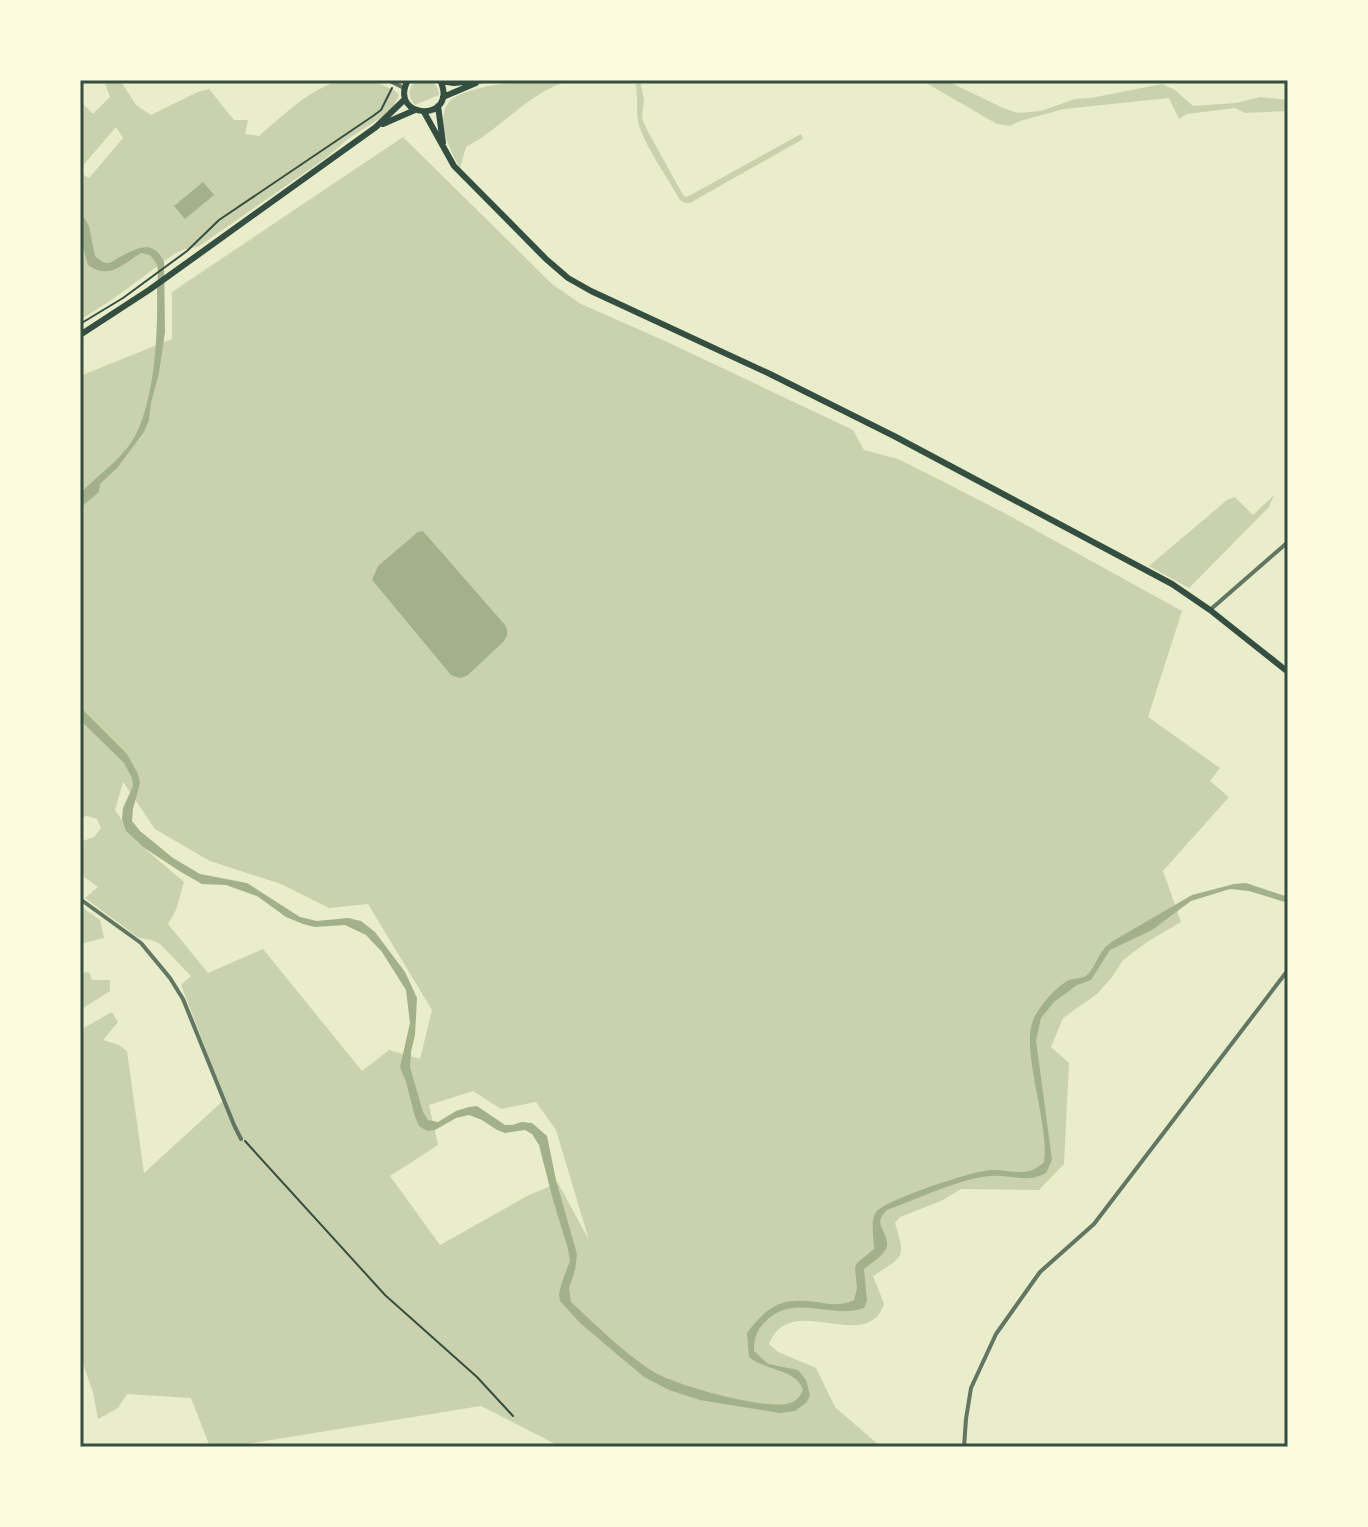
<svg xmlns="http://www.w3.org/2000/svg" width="1368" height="1527" font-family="'DejaVu Sans',sans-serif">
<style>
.green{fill:#cad2ad;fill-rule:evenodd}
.water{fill:#a3b18a}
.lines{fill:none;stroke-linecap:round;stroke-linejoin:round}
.path{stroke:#344e41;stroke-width:2}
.minor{stroke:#617663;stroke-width:4}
.secondary{stroke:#344e41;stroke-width:6}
.neatline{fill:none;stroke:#344e41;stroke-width:3}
</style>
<rect width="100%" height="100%" fill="#e9edc9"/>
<!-- green -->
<path class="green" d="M104,80H120L136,105L151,115L198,92L209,89L234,120H248L245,134L259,136C291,109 332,65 378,83C386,87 394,88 399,95L392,109L379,119L348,139L326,158L198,247L185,249L174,254L113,299L80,320V173L89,178L123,138L116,127L80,169V101L93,114L110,97Z
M418,80C430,80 438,82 439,95L415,105C407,97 408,86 418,80Z
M518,80H573C531,89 503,128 466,147L460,168C450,150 434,119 450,101C456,94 471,91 480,88C493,84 505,85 518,80Z
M635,80H640L644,100L642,118L646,128L683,195L687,197L801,134L803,139L690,203H685L680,200C669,180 645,146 639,125C635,111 639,95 635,80Z
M921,80H945L1003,108L1018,113L1041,111L1075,99L1091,98L1162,84L1175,90L1193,106L1236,103L1260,97L1288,100V111L1245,113L1235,108L1187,114L1179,119L1169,98L1064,109L1020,121L1010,126L997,124Z
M403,137L552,284L581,304L665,341L853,430L864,450L898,459L942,481L1006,514L1182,611L1148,717L1220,768L1210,781L1229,797L1163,871L1181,922L1147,942L1123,960L1112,977L1097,994L1063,1018L1051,1047L1069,1063L1064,1164L1039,1190L961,1189L941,1201L900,1217L895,1223C906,1259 904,1256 873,1276L884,1304C866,1356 791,1289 769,1344L778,1352L816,1368L835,1407L881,1447H561L481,1406L228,1447H210L191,1398L127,1394L118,1408L98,1419L93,1392L80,1356V1030L112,1012L118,1022L103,1040L119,1045L127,1051L144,1173L225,1099L181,985L191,976L160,944L152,940L139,938L85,898L98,887L80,874V842L94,837L101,828L97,819L87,816L80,818V376L172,339V292ZM423,531L504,625L450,674L372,580ZM123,782L155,829L210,861L281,884L329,908L368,904L432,1010L420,1059L389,1050L362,1071L263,949L208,973L168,924L176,910L184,882L136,841L115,810ZM473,1091L501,1109L536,1102L556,1130L589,1240L558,1183L529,1195L440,1245L390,1176L438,1145L429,1105Z
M1274,495L1269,507L1189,588L1149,566L1227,500L1235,497L1253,515Z
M80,906L100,920L104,938L80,944Z
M89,972L92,980H110V991L80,1010V973Z"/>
<!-- water -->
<path class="water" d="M203,182L214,195L185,219L174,206Z
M80,211L89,226L95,256C97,258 103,263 106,263C110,264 115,260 118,258C137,248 153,238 164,262L165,332L159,373L151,403L149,420L144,432L118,467L100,484L99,492L80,508V494C97,475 123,459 135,436C155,398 158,333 157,290C157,283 159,273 157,265C156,261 153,259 150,255L141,253C122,265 109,280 88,265L80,235Z
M423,531L505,625C508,632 508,636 503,642L469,674C462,679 458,679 450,674L372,580L378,566L418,532Z
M80,707L127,754L138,774L140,783L133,809L132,821L140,831L173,858L200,874L247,883L300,917L317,921L348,918L361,921L375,932L405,972L417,998L415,1035L411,1052L410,1067L423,1112L428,1120L438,1122L456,1111L469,1107L477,1106L505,1125H512L522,1122L532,1123L547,1136L556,1180L577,1254L575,1270L569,1288L571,1302C597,1326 623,1352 652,1371C674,1385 766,1411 790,1403C797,1401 800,1396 803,1390C797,1369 766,1371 749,1357L747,1333C770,1302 785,1297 823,1303C833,1305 844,1305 854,1300L857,1288L855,1268L857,1263L874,1249C874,1238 870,1221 876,1212C885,1200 974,1170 992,1170C1012,1169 1027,1179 1044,1162C1050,1122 1018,1046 1035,1016C1042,1003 1056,987 1069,980C1075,978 1082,979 1087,975C1094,969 1097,957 1104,949C1106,946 1110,943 1113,941L1192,895L1234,884L1246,883L1288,897V903L1249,891L1230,889L1191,901L1152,930L1110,950L1091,980L1077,985L1054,1002L1041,1018L1036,1040L1052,1160L1046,1173C1025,1184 1012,1174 990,1176C958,1179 918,1199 887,1210C871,1225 889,1231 887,1246C885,1255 871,1263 864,1269L867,1301L864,1308C830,1320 794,1292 765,1322C756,1331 754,1339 754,1351L768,1364L798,1370L806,1380L810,1395L807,1402L795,1411L780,1413L700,1400L669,1390L644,1377L580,1323L560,1301L559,1294L562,1282L570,1261L568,1249L553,1200L539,1145L532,1134L525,1130L505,1133L497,1130L482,1120L469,1115L456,1118L435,1130L427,1131L419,1126L415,1117L406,1082L400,1067L410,1023L406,990L382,952L366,935L345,925L315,927L303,924L286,917L257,896L226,885L202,884L181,872L143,847L126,831L122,819L123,808L133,786L132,778L124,763L80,720Z"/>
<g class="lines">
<!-- path -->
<path class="path" d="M80,324L123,298L187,251L219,220L373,116L381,110L392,88
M245,1141L385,1295L477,1377L513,1416"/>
<!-- minor -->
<path class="minor" d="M388,80L404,88
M1210,610L1288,542
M80,899L141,943L170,978L183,999L234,1125L241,1139
M964,1447L966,1419L971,1388L996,1334L1040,1272L1094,1224L1288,970"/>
<!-- secondary -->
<path class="secondary" d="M408,80C387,120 460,123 440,80
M440,81L454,83L484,80
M443,97L476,83
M438,106L443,143
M424,112L454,166L546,259L568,278L591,291L770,374L894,436L1172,584L1210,610L1288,672
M383,124L415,110
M80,335L149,290L376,127L405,99"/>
</g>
<!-- border -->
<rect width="1368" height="1527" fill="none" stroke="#fefae0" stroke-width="164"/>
<rect x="82" y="82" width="1204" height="1363" class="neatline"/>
</svg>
